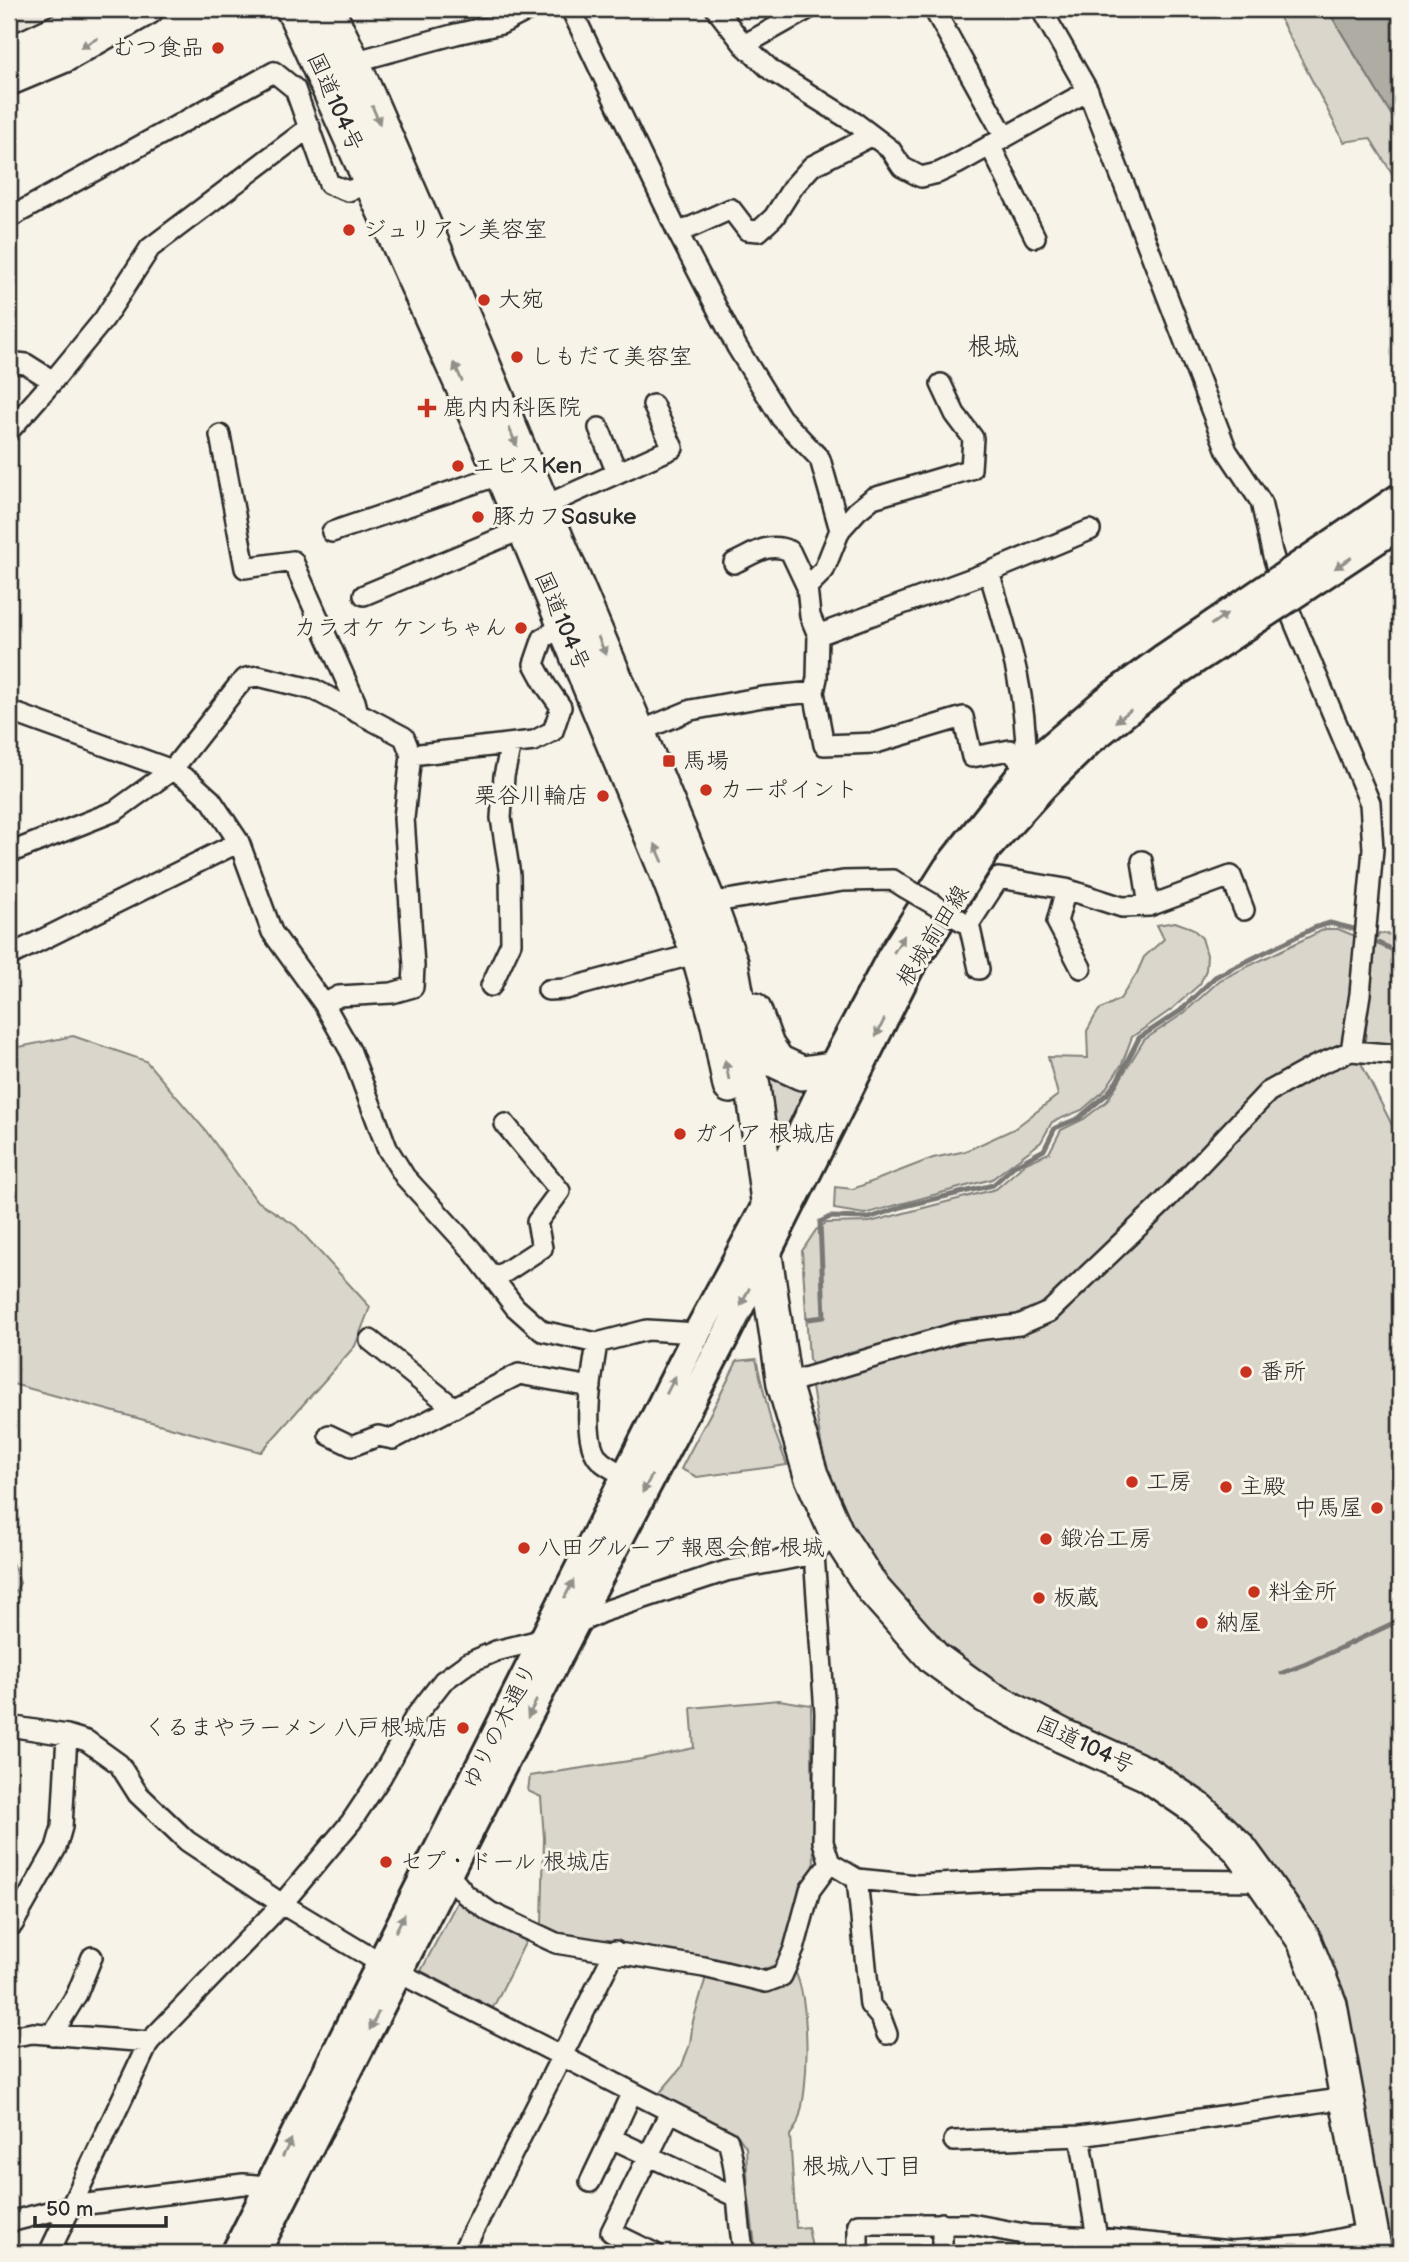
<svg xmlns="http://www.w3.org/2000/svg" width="1409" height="2262" font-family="'Balsamiq Sans','Klee One',sans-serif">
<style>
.built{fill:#e8e4da}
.green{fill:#dad6cc;stroke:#82807c;stroke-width:2}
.water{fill:#afaca4;stroke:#7a7874;stroke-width:2}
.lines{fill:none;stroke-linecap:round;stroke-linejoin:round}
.stream{stroke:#7a7874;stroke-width:5}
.street-casing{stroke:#2b2b2b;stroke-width:24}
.secondary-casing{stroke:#2b2b2b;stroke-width:32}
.primary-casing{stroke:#2b2b2b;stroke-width:35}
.highway-casing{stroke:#2b2b2b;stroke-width:38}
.street{stroke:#f7f3e8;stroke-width:19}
.secondary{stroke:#f7f3e8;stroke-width:26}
.primary{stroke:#f7f3e8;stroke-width:30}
.highway{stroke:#f7f3e8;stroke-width:33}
.street-bridge-casing{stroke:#2b2b2b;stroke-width:24;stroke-linecap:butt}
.secondary-bridge-casing{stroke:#2b2b2b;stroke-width:32;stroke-linecap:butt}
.street-bridge{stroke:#f7f3e8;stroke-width:19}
.secondary-bridge{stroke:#f7f3e8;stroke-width:26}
.oneway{fill:#918f8a}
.poi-dot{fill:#c8321e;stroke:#f7f3e8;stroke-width:2.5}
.labels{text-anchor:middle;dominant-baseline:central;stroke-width:6;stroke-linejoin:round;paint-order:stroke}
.poi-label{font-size:23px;fill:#2b2b2b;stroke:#f7f3e8;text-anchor:start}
.street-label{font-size:23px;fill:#2b2b2b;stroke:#f7f3e8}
.neighbourhood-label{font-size:24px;fill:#2b2b2b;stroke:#f7f3e8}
.quarter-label{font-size:26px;fill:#2b2b2b;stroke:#f7f3e8}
</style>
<rect width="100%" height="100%" fill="#f7f3e8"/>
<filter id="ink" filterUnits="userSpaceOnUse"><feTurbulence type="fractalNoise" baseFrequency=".0143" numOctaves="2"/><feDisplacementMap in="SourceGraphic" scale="14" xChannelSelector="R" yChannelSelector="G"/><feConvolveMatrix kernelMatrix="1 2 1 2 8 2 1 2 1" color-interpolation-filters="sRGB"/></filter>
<g filter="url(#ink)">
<!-- built -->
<path class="built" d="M9,9H58L9,33Z"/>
<!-- green -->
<path class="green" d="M1275,9H1327L1400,129V186L1370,138L1344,142Z
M1175,922L1192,928L1202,938L1207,955L1206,970L1200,984L1172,1009L1132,1037L1122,1064L1104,1091L1082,1110L1052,1122L1041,1142L992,1179L864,1214L834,1209L835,1187L853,1189L933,1158L966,1151L1014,1129L1058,1095L1048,1057L1088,1058L1087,1031L1094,1018L1099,1010L1120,999L1137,973L1144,957L1164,939L1157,925Z
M1325,929H1338L1355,936C1354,966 1359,1022 1341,1045L1279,1079L1059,1296L1025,1317L821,1366L813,1365L809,1359L802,1251L816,1230L826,1223L870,1222L996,1189L1026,1163L1049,1153L1061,1130L1084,1119L1107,1101L1144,1040L1184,1013L1220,980Z
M1379,933L1400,936V1051L1370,1049L1365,1042L1373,947Z
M73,1036L146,1061L206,1131L256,1200L296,1226L370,1307L355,1346L261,1452L9,1383V1049Z
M1359,1059L1400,1141V2253H1389L1346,2018L1182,1783L1134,1749L1068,1721L986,1681L912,1617L859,1543L834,1492L824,1461L811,1381L960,1337L1027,1326L1272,1096L1340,1062Z
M767,1068L775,1081L804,1091L777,1150L762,1069Z
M756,1359L771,1422L787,1465L697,1477L681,1469C699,1433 720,1398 737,1361Z
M9,1555L20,1583L9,1603Z
M779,1700L811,1705L814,1871L780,1963L765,1969L749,1971L561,1935L542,1927L544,1838L541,1797L528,1791L530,1776L642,1759L694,1748L691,1708Z
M458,1900L528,1937L493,2008L421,1971Z
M794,1969C810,1999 810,2089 798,2121C797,2126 793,2131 790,2135L796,2228L808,2227L813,2253H756L748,2192L746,2147L738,2136L726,2128L658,2095L681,2068L690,2044L693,2021L706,1977L743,1984Z"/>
<!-- water -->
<path class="water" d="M1327,9H1400V129L1329,12Z"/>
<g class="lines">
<!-- stream -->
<path class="stream" d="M1378,943L1400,953
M808,1319L824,1317L820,1222L830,1217L869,1218L905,1206L993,1185L1014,1166L1044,1150L1055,1128L1079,1118L1107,1094L1117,1081L1139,1038L1180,1011L1215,977L1314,928L1330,923L1354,929
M1282,1673L1306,1664L1400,1620"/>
<defs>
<path id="street" d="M571,9L678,233L737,347L781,418L820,459L840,530
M716,9L744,45L772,71L857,124L890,149L902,167L921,177L938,173L957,164L1088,91
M1041,9L1088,91L1227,451L1261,502L1272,552L1290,612L1370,803L1373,849L1360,994L1351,1051
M936,13L1005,137
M744,45L808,9
M353,62L456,34L501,24L530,9
M990,145L1035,237
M9,218L274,72L295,89L329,184L348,191L380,180
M678,233L731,209L747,230L759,231L774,217L793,187L812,166L871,136
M9,362L26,364L53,381
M599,428L617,473
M9,431L53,381L104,319L150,248L310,127
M220,435L245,568L293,561L355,701L358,713
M542,507L673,448L653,405
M332,532L502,474
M734,563C754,554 768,541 790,551L807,587
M989,572L1090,530
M364,595L523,529
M818,635L989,572C1009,639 1028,696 1026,768
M814,692L817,678L818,635L810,616L807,587L824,570L840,530L857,511L873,498L971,469L973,438L955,414L941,384
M9,711L172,770L191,782L211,800L239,842L272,932L324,1004L351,1052L387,1148L405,1177L471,1249L515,1307L542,1331L597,1343L647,1330L697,1333
M638,732L691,710L763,697L814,692L824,745L876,743L963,717L972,757L1010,750L1034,777
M411,755L534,741L553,731L561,707L546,686L534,664L543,638L572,621
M9,853L115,811L172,770L237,687L246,678L258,676L315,690L404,737L411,755L404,818L414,966L413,987L392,993L339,996L324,1004
M1142,861L1149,906
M1066,889L1057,922L1081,968
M709,903L843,881L893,880L904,887
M962,921L969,924L999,878L1066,889L1122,907L1149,906L1231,876L1244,910
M969,924L979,969
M9,956L239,842
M491,986L511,943L510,875L501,818L504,776L511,744
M548,990L566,989L698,953
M496,1278L542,1248L537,1222L560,1191L505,1124
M370,1340L454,1408
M597,1343C593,1371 580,1435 598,1458C603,1465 617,1471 625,1476
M784,1384L959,1332L1019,1325L1049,1312L1162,1204L1268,1092L1315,1066L1351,1051L1400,1055
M329,1435L352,1446L378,1436L393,1439L519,1374L591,1387
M814,1554L825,1713L823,1842L830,1863L857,1879L917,1885L1041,1879L1263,1881
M9,1726L67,1735L87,1741L119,1764L138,1794L187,1841L282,1904L380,1963L728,2141C739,2177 736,2216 744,2253
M449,1875L466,1895L490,1912L556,1943L704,1967L766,1982L782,1976L794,1949L810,1890L830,1863
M857,1879L870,2005L881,2018L887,2034
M9,1922L13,1924L56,1848L62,1827L67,1735
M52,2035L77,1994L92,1957
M9,2037L33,2033L149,2042
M632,2092L611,2138L736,2197
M1080,2136L1097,2238
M954,2141L1080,2136L1347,2098
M590,2182L611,2138
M9,2222L72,2206L243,2184L269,2186L278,2190
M942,2223V2253
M49,2253L149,2042L282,1904L351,1822L381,1777L415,1717L443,1681L468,1663L496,1651L544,1639L602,1612L726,1571L814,1554L836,1532
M462,2253L615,1951
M654,2253L611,2232L670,2112
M858,2253V2224H971L1029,2235L1097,2238L1231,2251L1306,2246L1372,2232
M1028,2253L1029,2235"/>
<path id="secondary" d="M235,2253L697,1333L768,1201L831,1069L890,958L947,868L1026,768L1106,700L1163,658
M256,2253L576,1622L725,1337L910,968L987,849L1043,787L1090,741L1176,673"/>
<path id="primary" d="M9,53L64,27L95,9
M9,80L64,57L148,9"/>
<path id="highway" d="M293,9L502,474L666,871L698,953L718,1024L730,1086
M327,9L353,62L432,243L638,732L709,903L731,963L753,1087L768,1201L765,1256L784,1384L811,1475L836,1532L873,1589L934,1658L986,1696L1063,1736L1147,1774L1198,1809L1239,1848L1263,1881L1304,1940L1330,2005L1375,2253
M754,1010L767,1046L778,1062L802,1073L831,1069"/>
</defs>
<!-- street casing -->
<use href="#street" class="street-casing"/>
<!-- secondary casing -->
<use href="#secondary" class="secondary-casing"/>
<!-- primary casing -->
<use href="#primary" class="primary-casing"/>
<!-- highway casing -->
<use href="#highway" class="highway-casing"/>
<!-- street -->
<use href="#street" class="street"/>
<!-- secondary -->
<use href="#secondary" class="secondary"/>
<!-- primary -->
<use href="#primary" class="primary"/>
<!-- highway -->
<use href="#highway" class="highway"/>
<defs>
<path id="street-bridge" d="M904,887L962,921"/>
<path id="secondary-bridge" d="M1163,658L1400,497
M1176,673L1400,525"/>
</defs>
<!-- street-bridge casing -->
<use href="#street-bridge" class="street-bridge-casing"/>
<!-- secondary-bridge casing -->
<use href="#secondary-bridge" class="secondary-bridge-casing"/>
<!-- street-bridge -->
<use href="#street-bridge" class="street-bridge"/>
<!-- secondary-bridge -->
<use href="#secondary-bridge" class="secondary-bridge"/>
</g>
<!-- one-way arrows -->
<defs><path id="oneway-solid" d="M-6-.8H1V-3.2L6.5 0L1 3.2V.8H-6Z" transform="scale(1.75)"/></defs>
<g class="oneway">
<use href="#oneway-solid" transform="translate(89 43) rotate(151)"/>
<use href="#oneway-solid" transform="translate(376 115) rotate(67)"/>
<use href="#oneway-solid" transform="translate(458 372) rotate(-114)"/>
<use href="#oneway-solid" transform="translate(513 437) rotate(67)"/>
<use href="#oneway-solid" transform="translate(1343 563) rotate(146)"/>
<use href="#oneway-solid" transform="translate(1219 619) rotate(-35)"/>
<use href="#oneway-solid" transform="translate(602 646) rotate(67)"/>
<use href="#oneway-solid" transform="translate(1123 716) rotate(142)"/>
<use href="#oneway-solid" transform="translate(659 853) rotate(-113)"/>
<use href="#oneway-solid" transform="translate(899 944) rotate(-58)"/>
<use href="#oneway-solid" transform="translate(880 1028) rotate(116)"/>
<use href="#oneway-solid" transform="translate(727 1070) rotate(-101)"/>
<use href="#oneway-solid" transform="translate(745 1297) rotate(116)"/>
<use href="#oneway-solid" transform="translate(671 1385) rotate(-63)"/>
<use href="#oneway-solid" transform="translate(647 1484) rotate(118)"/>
<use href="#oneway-solid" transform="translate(569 1589) rotate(-63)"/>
<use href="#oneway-solid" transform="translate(532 1709) rotate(117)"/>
<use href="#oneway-solid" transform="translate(400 1923) rotate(-63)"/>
<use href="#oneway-solid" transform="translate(374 2021) rotate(117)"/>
<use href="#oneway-solid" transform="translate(287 2148) rotate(-63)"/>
</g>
</g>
<!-- markers -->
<g class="poi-dot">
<circle cx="218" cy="48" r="7"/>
<circle cx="349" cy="230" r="7"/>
<circle cx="484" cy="300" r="7"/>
<circle cx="517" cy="357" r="7"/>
<path d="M423.5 397.5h7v7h7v7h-7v7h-7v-7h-7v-7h7z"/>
<circle cx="458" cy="466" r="7"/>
<circle cx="478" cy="517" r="7"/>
<circle cx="521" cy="628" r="7"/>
<rect x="662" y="754" width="14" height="14" rx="3.5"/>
<circle cx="706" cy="790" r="7"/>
<circle cx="603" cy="796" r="7"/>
<circle cx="680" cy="1134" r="7"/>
<circle cx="1246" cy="1372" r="7"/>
<circle cx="1132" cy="1482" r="7"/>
<circle cx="1226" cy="1487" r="7"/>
<circle cx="1377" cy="1508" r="7"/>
<circle cx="1046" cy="1539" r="7"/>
<circle cx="524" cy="1548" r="7"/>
<circle cx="1254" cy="1592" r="7"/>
<circle cx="1039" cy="1598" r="7"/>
<circle cx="1202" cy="1623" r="7"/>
<circle cx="463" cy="1728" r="7"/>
<circle cx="386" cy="1862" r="7"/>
</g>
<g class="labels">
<!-- poi labels -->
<g class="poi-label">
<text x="204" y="48" text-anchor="end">むつ食品</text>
<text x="363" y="230">ジュリアン美容室</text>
<text x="498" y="300">大宛</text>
<text x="531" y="357">しもだて美容室</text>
<text x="443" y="408">鹿内内科医院</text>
<text x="472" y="466">エビスKen</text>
<text x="492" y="517">豚カフSasuke</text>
<text x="507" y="628" text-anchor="end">カラオケ ケンちゃん</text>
<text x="683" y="761">馬場</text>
<text x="720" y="790">カーポイント</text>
<text x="589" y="796" text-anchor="end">栗谷川輪店</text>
<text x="694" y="1134">ガイア 根城店</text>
<text x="1260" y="1372">番所</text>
<text x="1146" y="1482">工房</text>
<text x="1240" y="1487">主殿</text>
<text x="1363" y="1508" text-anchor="end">中馬屋</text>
<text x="1060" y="1539">鍛冶工房</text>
<text x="538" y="1548">八田グループ 報恩会館 根城</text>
<text x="1268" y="1592">料金所</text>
<text x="1053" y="1598">板蔵</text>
<text x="1216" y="1623">納屋</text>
<text x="449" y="1728" text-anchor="end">くるまやラーメン 八戸根城店</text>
<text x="400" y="1862">セプ・ドール 根城店</text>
</g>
<!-- street labels -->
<g class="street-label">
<text transform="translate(335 102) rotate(66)">国道104号</text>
<text transform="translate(562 621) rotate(67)">国道104号</text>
<text transform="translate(933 936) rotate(-58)">根城前田線</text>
<text transform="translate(500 1726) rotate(-63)">ゆりの木通り</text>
<text transform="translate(1085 1745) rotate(25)">国道104号</text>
</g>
<!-- neighbourhood labels -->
<g class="neighbourhood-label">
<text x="862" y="2166">根城八丁目</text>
</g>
<!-- quarter labels -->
<g class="quarter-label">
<text x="993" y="347">根城</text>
</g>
</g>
<!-- margin -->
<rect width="1409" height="2262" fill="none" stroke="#f7f3e8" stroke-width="35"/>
<rect x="18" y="18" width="1374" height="2227" fill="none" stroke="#2b2b2b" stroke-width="2.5" filter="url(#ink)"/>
<!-- scale -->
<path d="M35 2216v10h131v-10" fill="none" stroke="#2b2b2b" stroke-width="3.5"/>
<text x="46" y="2216" font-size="21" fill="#2b2b2b" stroke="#f7f3e8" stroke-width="5" paint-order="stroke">50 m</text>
</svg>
